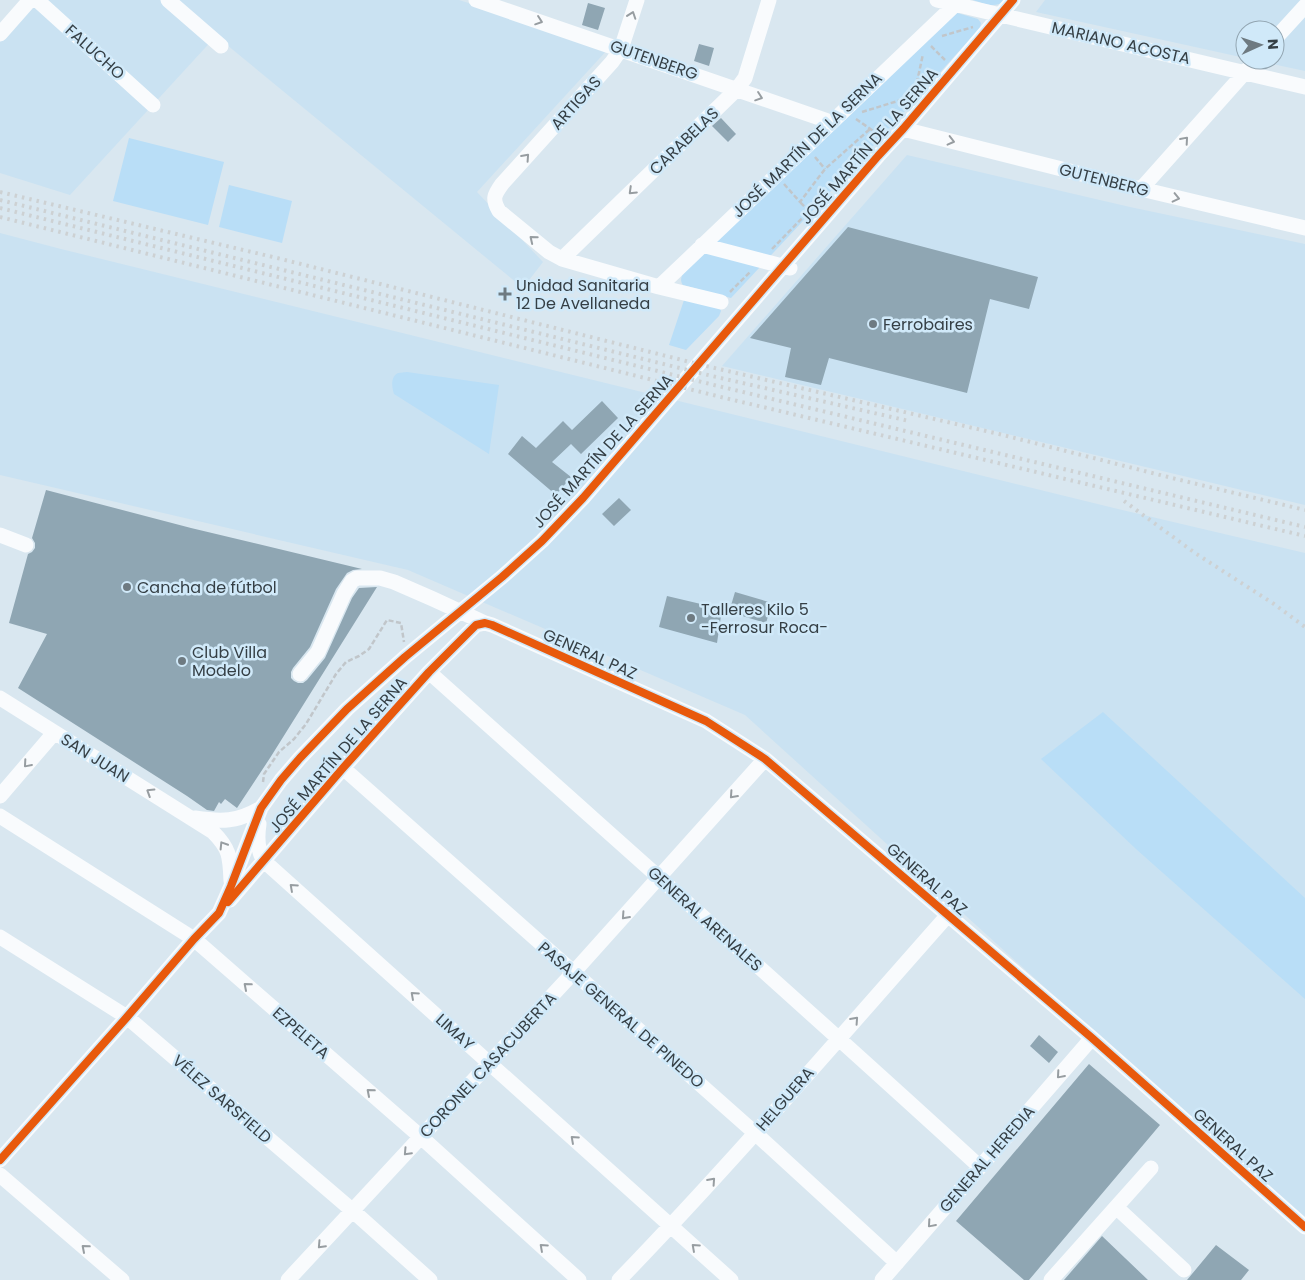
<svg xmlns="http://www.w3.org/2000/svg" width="1305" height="1280" font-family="Poppins,sans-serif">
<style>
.built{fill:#cae2f2}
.green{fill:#b9def7}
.building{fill:#8fa6b3}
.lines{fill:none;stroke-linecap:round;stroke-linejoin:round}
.path{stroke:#c1c6ca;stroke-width:2.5;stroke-dasharray:5 2.5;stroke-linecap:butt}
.minor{stroke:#f9fbfd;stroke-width:15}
.rail{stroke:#cdd1d3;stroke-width:4;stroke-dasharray:2.5 5;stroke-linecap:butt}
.cycleway-casing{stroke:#d0e9f9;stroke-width:11}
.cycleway{stroke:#e8590c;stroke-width:8}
.oneway{stroke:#979da1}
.poi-dot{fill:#6e7a81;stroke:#d0e9f9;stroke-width:2}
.labels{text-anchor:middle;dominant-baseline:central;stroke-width:5;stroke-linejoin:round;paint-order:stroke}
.street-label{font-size:16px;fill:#353f45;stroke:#d0e9f9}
.poi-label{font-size:16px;fill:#353f45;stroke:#d0e9f9;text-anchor:start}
</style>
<rect width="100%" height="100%" fill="#d9e7f0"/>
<!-- built -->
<path class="built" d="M35,0H459L609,48L477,192L543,262L523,288L216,36L70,195L0,173V38Z
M1045,0H1305V71L1253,60H1275V30H1245V58L1036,12Z
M907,155L1130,207L1305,244V505L722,366Z
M0,233L61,249L1118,509L1305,553V1224L745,715L408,570L0,475Z"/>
<!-- green -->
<path class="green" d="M973,0H1006C994,9 986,4 973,0Z
M954,12L978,19L981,23L980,28L888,130L731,298L683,285C680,281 681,278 683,273Z
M129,138L224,162L208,225L113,201Z
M229,185L292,201L282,243L219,227Z
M685,297L720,308L721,311L719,316L686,350L669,345Z
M407,372L499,385L489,454L394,394C392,388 390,377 398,373C399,373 406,372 407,372Z
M1103,712L1305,898V999L1136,849L1041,759Z"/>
<!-- building -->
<path class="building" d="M588,3L605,8L598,30L582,25Z
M699,44L714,48L709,66L694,61Z
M721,118L736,134L728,142L712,126Z
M848,227L1038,277L1029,309L990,299L967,393L829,358L821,385L785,377L791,348L750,338Z
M602,401L618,418L581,454L571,444L552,462L571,477L556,495L508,454L522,436L536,448L563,421L572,430Z
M46,490L191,528L362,569L353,570L347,573L336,589L310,647L293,668L291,672V678L294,681L298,683H303L307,680L325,658L352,598L359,588L377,587L270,758L237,808L225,799L221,804L219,802L214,811L207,810L187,796L18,688L47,634L9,623L28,554L32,552L35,548V543L32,538Z
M619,498L631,510L614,526L602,514Z
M735,592L772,603L766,623L729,612Z
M667,596L722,609L717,643L659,627Z
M1039,1035L1058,1052L1049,1063L1030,1046Z
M1089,1064L1160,1125L1029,1280H1024L956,1221Z
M1102,1236L1148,1280H1064Z
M1216,1245L1249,1270L1241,1280H1187Z"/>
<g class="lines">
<!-- path -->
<path class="path" d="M942,36L973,27
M931,46L945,60
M862,112L914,96L923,54
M856,119L879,135V134
M815,157L825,169
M784,184L800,202L825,169L870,129
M772,249L809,211L800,202
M730,292L751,271
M263,782L264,774L279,752L294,739L306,724L336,674L346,662L359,656L369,649L387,620L401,623L404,642"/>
<!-- minor -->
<path class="minor" d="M37,0L153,105
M168,0L221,46
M476,0L831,122
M637,0L621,49L612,62L502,184C494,195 492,199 499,211L549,252L562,259L659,287L721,302
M937,0L1305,87
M0,34L30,0
M1275,39L1305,6
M903,129L1141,189L1305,228
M1141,189L1256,60
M702,245L790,268
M562,259L737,89L745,78L769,0
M659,287L960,0
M0,535L26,545
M429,672C613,837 798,1000 980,1167
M300,674L318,652L344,594L352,581L357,578H380L394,582L433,599L485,623L492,625L706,721L765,759L1092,1038L1305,1227
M0,698L213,832C230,849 230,857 231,881
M343,768L755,1133L897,1263
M0,796L54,733
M0,816L194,939L421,1137L579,1280
M195,818C222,822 237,822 261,808
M259,824C257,837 257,850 264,861L731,1280
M230,900L343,768L429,672L476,625L485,623
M0,937L127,1017L353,1211L430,1280
M0,1160L127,1017L194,939L219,913L231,886L261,808L281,780L300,758L347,709L405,657L502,577L542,541L583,498L878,156L903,129L1013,0
M0,1175L122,1280
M1116,1207L1184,1270
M288,1280L573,973L765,759
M619,1280C733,1162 839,1038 948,915
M882,1280L1092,1038
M1051,1280L1151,1168"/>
<!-- rail -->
<path class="rail" d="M0,192L277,258L706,366L999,434L1172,478L1305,510
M0,200L712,376L909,421
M0,208L718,386L1305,527
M0,217L725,398L1305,536
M1124,501L1195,553L1274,604L1305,627"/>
<defs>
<path id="cycleway" d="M228,902L343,768L429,672L476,625L485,623L492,625L706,721L765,759L1092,1038L1305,1227
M0,1160L127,1017L194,939L219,913L231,886L261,808L281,780L300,758L347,709L405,657L502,577L542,541L583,498L878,156L903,129L1013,0"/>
</defs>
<!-- cycleway casing -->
<use href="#cycleway" class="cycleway-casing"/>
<!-- cycleway -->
<use href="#cycleway" class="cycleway"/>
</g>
<!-- one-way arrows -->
<defs><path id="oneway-chevron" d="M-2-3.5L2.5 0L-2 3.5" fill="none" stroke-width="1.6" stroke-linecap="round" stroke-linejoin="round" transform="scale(1.25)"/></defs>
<g class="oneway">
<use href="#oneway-chevron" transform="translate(632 15) rotate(-71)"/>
<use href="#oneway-chevron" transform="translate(539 21) rotate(19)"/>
<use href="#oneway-chevron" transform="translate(759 97) rotate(19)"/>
<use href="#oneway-chevron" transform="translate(1185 140) rotate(-49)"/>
<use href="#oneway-chevron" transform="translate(951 141) rotate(14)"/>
<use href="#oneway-chevron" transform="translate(526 157) rotate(-48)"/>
<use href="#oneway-chevron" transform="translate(632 191) rotate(136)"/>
<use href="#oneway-chevron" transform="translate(1176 198) rotate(13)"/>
<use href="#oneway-chevron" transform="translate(533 239) rotate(-141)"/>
<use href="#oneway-chevron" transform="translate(27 764) rotate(131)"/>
<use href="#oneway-chevron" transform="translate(150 792) rotate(-148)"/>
<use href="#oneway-chevron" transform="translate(733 795) rotate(132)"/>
<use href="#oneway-chevron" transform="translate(223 845) rotate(-122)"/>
<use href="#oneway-chevron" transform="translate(293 887) rotate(-138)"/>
<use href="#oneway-chevron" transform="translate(625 916) rotate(132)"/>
<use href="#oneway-chevron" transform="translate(247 986) rotate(-139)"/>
<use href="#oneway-chevron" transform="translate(414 995) rotate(-138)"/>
<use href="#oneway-chevron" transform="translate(855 1020) rotate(-48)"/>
<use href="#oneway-chevron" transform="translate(1060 1075) rotate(131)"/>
<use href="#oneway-chevron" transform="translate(370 1092) rotate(-139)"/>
<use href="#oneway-chevron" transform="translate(574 1139) rotate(-138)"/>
<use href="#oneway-chevron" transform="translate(407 1152) rotate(133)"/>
<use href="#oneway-chevron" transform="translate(712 1181) rotate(-48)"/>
<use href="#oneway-chevron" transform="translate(931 1224) rotate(131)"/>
<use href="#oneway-chevron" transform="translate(321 1245) rotate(133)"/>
<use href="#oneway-chevron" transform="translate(543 1247) rotate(-138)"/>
<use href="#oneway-chevron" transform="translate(695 1247) rotate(-138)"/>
<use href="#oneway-chevron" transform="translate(85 1248) rotate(-139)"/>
</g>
<!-- markers -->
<g class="poi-dot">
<path d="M502.5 286.5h5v5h5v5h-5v5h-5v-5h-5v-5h5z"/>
<circle cx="873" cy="324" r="5"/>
<circle cx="127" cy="587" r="5"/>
<circle cx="691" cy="618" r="5"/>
<circle cx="182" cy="661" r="5"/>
</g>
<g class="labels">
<!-- street labels -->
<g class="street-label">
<text transform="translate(1121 43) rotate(13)">MARIANO ACOSTA</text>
<text transform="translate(95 52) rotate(42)">FALUCHO</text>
<text transform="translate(654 60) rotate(19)">GUTENBERG</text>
<text transform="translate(576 103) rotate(-48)">ARTIGAS</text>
<text transform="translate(684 141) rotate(-44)">CARABELAS</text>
<text transform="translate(807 145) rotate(-44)">JOSÉ MARTÍN DE LA SERNA</text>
<text transform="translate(869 146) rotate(-49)">JOSÉ MARTÍN DE LA SERNA</text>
<text transform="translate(1104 180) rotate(14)">GUTENBERG</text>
<text transform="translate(603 451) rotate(-48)">JOSÉ MARTÍN DE LA SERNA</text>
<text transform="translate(590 654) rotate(24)">GENERAL PAZ</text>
<text transform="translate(338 755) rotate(-49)">JOSÉ MARTÍN DE LA SERNA</text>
<text transform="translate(95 758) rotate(32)">SAN JUAN</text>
<text transform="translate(927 879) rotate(41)">GENERAL PAZ</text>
<text transform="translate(705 919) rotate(42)">GENERAL ARENALES</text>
<text transform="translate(621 1015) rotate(41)">PASAJE GENERAL DE PINEDO</text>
<text transform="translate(455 1032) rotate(42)">LIMAY</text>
<text transform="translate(301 1033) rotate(41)">EZPELETA</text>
<text transform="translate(488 1065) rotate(-47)">CORONEL CASACUBERTA</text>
<text transform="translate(222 1099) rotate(41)">VÉLEZ SARSFIELD</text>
<text transform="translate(785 1099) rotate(-49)">HELGUERA</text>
<text transform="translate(1233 1145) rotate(42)">GENERAL PAZ</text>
<text transform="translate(987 1159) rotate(-49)">GENERAL HEREDIA</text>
</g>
<!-- poi labels -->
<g class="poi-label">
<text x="516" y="285">Unidad Sanitaria<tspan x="516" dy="18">12 De Avellaneda</tspan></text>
<text x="883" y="324">Ferrobaires</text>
<text x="137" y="587">Cancha de fútbol</text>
<text x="701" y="609">Talleres Kilo 5<tspan x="701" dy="18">-Ferrosur Roca-</tspan></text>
<text x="192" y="652">Club Villa<tspan x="192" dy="18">Modelo</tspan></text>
</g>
</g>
<!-- north arrow -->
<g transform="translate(1260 45) rotate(87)"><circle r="24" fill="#d0e9f9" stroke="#92a5b1"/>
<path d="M0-4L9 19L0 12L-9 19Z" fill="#6e7a81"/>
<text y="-8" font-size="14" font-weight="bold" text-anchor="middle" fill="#353f45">N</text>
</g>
</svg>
